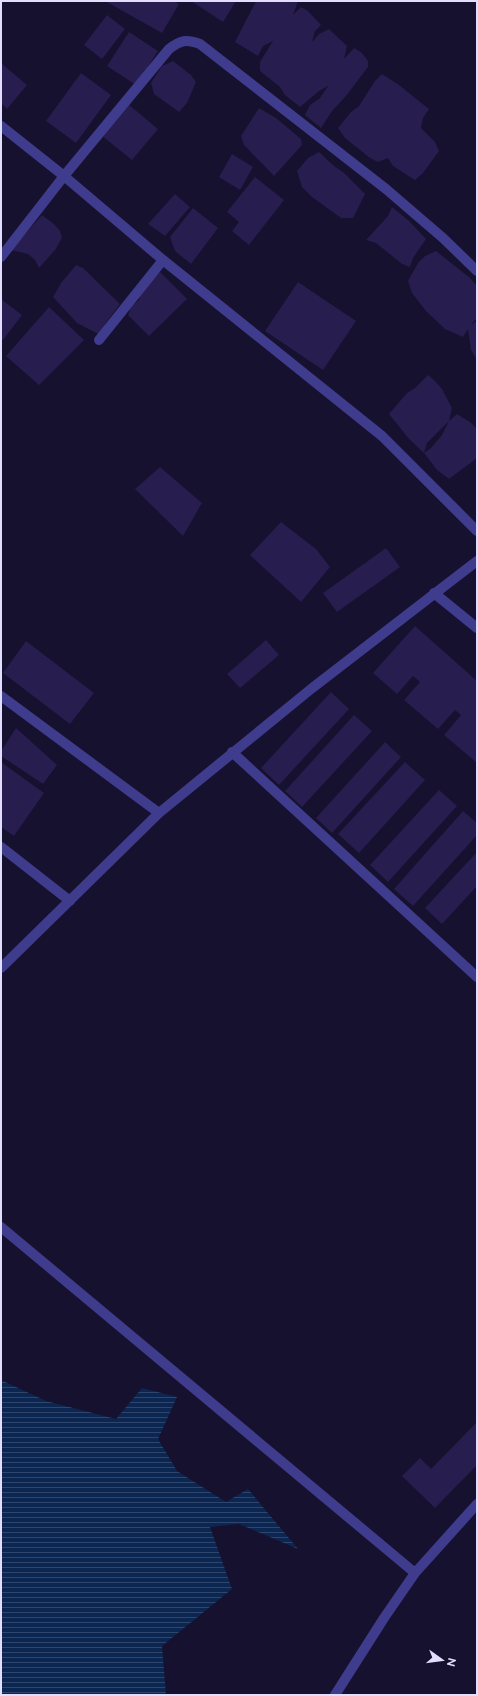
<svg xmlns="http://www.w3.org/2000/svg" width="478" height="1696" font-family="Raleway,sans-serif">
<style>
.water{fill:url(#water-rules)}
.building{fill:#271d4f}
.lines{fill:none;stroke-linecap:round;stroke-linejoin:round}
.minor{stroke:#3f3c8d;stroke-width:10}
</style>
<defs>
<pattern id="water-rules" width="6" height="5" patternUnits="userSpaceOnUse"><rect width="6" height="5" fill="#0c2652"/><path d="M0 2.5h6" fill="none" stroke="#2f456c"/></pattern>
</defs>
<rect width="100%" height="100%" fill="#16112e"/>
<!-- water -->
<path class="water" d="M1,1380L46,1401L116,1419L142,1388L177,1397L158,1439L177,1471L226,1502L248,1489L298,1549L239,1524L210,1527L232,1589L162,1646L166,1695H1Z"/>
<!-- building -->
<path class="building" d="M105,1H174L179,4L162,33Z
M191,1H236L223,22Z
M256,1H298L293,15L301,7L308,11L321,25L315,31L312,42L319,34L329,29L347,46L344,59L354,48L362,53L368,61V67L346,96L332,111L321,128L305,115L310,105L320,98L328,86L319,91L300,107L285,95L280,87L260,71V62L273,41L263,46L258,56L235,42Z
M107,15L125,29L102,59L84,45Z
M129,32L158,51L136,85L107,66Z
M173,61L191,75L196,82L187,103L179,112L154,94L151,83L162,66Z
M1,63L27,85L7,109L1,103Z
M81,73L111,95L76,143L46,121Z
M382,74L399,85L429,109L423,118L421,128L435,142L439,151L423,173L415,180L393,166L388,158L378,162L370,158L345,138L338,128L351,112L359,106L375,81Z
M128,104L158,129L132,160L101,135Z
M259,108L276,118L301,139L302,145L274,176L244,145L241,136Z
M319,152L334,166L343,172L365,194L353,218H341L312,197L302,187L297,171L308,158Z
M232,154L253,167L240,190L219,177Z
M255,177L284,200L249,245L232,231L239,222L227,212Z
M175,194L190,207L165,236L148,224Z
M392,207L409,221L426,239L413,258L410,267L402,264L376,243L366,240L388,216Z
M193,208L218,228L191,264L175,251L170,237Z
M42,215L54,224L60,231L62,238L55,250L39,268L35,260L28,254L11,250Z
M436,251L470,278L477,286V318L471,325L477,321V360L471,350L468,329L463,337L445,329L426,311L412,293L408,281L418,263L425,256Z
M76,265L83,268L120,304L105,324L102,336L77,323L53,297L61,283Z
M160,272L187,299L149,336L128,315L131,307L139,300L142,286Z
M298,282L356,321L323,370L265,331Z
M1,299L22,315L3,340L1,339Z
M49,307L84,340L39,385L6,356Z
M428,375L435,381L442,389L452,408L449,421L427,443L424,453L409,439L389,414L407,393L415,388Z
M457,414L470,422L477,429V458L449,479L437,470L424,453L431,448L442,435L449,421Z
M160,467L202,503L183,536L135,489Z
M281,522L316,549L330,567L301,602L250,555Z
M386,548L400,567L337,612L323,593Z
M415,626L477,681V763L444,735L461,715L455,710L438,729L404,700L420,682L413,676L397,694L373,673Z
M266,640L279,655L240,688L227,674Z
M26,641L94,693L70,724L3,673Z
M331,692L349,709L279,785L261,768Z
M354,715L372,731L302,807L285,791Z
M16,728L57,765L43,784L1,756V751Z
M385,742L401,757L332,833L316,818Z
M1,762L44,793L14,836L1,827Z
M405,762L425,780L359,853L338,834Z
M439,790L457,806L388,882L370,865Z
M463,811L477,823V835L413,906L394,889Z
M477,852V886L442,924L425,908Z
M477,1422V1465L435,1508L402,1476L420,1458L431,1469Z"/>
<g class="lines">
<!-- minor -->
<path class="minor" d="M1,126L64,176L163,260L382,436L477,531
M1,257L64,176L169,49C181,40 186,39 200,44L386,189L443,238L477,271
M99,340L163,260
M434,593L477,628
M1,696L159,813
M232,752L477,977
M1,847L70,901
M1,968L159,813L311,689L477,561
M1,1227L415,1573
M335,1695L384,1618L415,1573L477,1504"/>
</g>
<!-- border -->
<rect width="478" height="1696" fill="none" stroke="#e2deff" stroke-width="4"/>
<!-- north arrow -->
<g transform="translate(442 1660) rotate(104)" stroke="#16112e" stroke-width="3" paint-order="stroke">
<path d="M0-3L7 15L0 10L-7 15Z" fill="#e2deff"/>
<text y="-6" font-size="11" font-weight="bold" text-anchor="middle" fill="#e2deff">N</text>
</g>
</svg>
